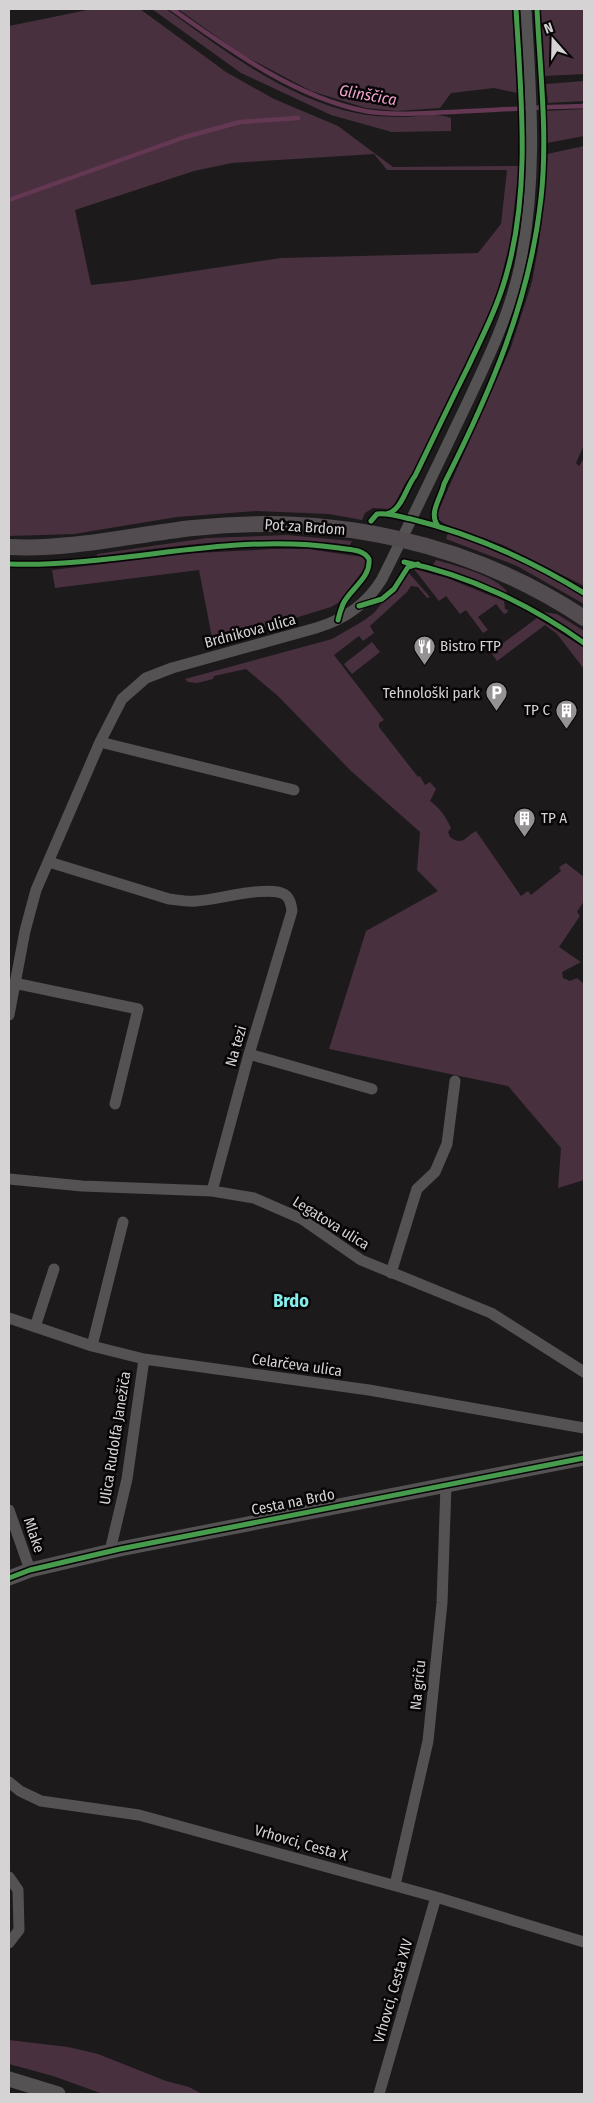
<svg xmlns="http://www.w3.org/2000/svg" width="593" height="2103" font-family="'Fira Sans Condensed',sans-serif">
<style>
.green{fill:#48303f;fill-rule:evenodd}
.lines{fill:none;stroke-linecap:round;stroke-linejoin:round}
.stream{stroke:#643853;stroke-width:4.5}
.minor{stroke:#545253;stroke-width:11}
.tertiary{stroke:#545253;stroke-width:15}
.secondary{stroke:#524c50;stroke-width:16}
.cycleway-casing{stroke:#070506;stroke-width:8}
.cycleway{stroke:#469c4c;stroke-width:5}
.labels{text-anchor:middle;dominant-baseline:central;stroke-width:5;stroke-linejoin:round;paint-order:stroke}
.street-label{font-size:15px;fill:#d6d3d5;stroke:#070506}
.poi-label{font-size:15px;fill:#d6d3d5;stroke:#070506;text-anchor:start}
.water-label{font-size:16px;font-style:italic;fill:#f0a3d0;stroke:#070506}
.quarter-label{font-size:18px;font-weight:bold;fill:#83eeeb;stroke:#070506}
</style>
<rect width="100%" height="100%" fill="#1d1a1c"/>
<!-- green -->
<path class="green" d="M92,9H140L226,72L274,99L338,126L393,167L519,166L510,243L495,301L413,474L406,482L393,507L389,509L373,508L365,513L362,520L329,514L256,511L177,517L74,534L9,536V26ZM374,154L387,170H507L501,224L478,253L281,258L128,281L91,285L75,210L194,171L232,163Z
M152,9H166C222,49 287,99 356,113C371,116 387,117 402,117C419,117 435,112 451,118V131L392,132L331,115L241,73Z
M178,9H512L517,93L494,88L451,93L440,108L397,111L366,108L311,91L241,54Z
M540,9H584V74L544,76Z
M584,81V101L548,103L546,84Z
M584,109V136L547,143L545,111Z
M584,146V445L576,463L579,466L584,458V586L503,545L445,524L439,520L437,514L511,347L532,282L539,243L547,154Z
M448,533C496,550 541,570 584,597V604L517,566L446,539Z
M287,535L352,541L350,545C262,533 184,545 97,556V554L207,538Z
M273,549H308L363,557L365,561V568L338,603L331,607L213,643L199,570L55,588L52,570L196,553Z
M436,560C454,565 501,577 508,594L474,579L433,565Z
M414,569L447,578L504,601L505,609L508,610L507,613L504,614L496,604L478,617L488,630L483,633L466,610L460,614L446,596L439,601Z
M408,572L430,597L427,598L418,587L411,586L407,592L370,626L374,633L363,641L359,636L334,655L384,720L379,723V727L418,777L420,776L425,785L430,782L436,789L430,801C440,808 446,817 451,828L448,832L450,837C463,847 466,836 476,831L521,896L528,891L531,895L561,871L559,867L566,863L584,877V901L577,912L580,916L559,947L581,962L562,972L563,978L570,981L577,978L584,984V1180L558,1188L561,1148L508,1086L329,1049L366,931L438,891L417,870L420,832L351,771L278,696L246,669L214,676L213,679L197,683L188,682L185,679L332,639L363,621L374,613L382,603L397,592Z
M543,612L557,614L584,631V639Z
M537,618L584,648V669L557,634L545,625L497,661L491,652Z
M372,642L380,652L352,674L344,664Z
M9,2040L68,2047L98,2054L166,2081L189,2087L202,2094H103L53,2076L9,2064Z"/>
<g class="lines">
<!-- stream -->
<path class="stream" d="M172,9C230,50 295,97 365,111C394,116 423,113 452,112C496,110 540,107 584,106
M9,200L185,137L240,122L298,118"/>
<!-- minor -->
<path class="minor" d="M100,742L294,790
M49,862L169,899C178,900 187,902 196,901C217,900 267,885 284,894C290,898 291,904 292,911L249,1054L212,1191
M14,983L138,1009L115,1104
M9,1015L25,931L36,890L100,742L122,699L146,678L172,668L316,628C343,620 367,604 382,579C409,525 435,470 461,416C484,367 509,318 520,265C538,180 531,95 526,9
M249,1054L372,1089
M9,1179L82,1186L212,1191L254,1198L302,1219L361,1260L491,1313L584,1372
M391,1273L417,1189L435,1172L447,1144L455,1081
M9,1318L92,1346L144,1359L369,1390L584,1428
M35,1327L54,1269
M92,1346L123,1222
M9,1510L30,1570
M110,1551L127,1479L144,1359
M9,1782L20,1791L41,1801L139,1815L436,1897L584,1942
M9,1877L18,1890L19,1930L9,1943
M395,1885L428,1741L442,1603L446,1485
M379,2094L436,1897"/>
<!-- tertiary -->
<path class="tertiary" d="M9,1578L30,1570L120,1549L584,1458
M9,2079L58,2094"/>
<!-- secondary -->
<path class="secondary" d="M9,547C72,550 131,535 193,528C331,513 468,541 584,618"/>
<defs>
<path id="cycleway" d="M387,514C402,510 406,487 415,476C433,439 450,403 468,367C482,337 497,308 506,276C531,190 521,97 516,9
M371,521L377,514C388,512 400,517 411,519C472,534 530,560 584,593
M438,526C428,513 441,498 444,484C490,393 530,301 541,198C548,136 540,71 537,9
M404,562C468,575 531,605 584,643
M9,564C32,565 54,564 77,562C165,555 251,535 339,548C350,550 363,549 369,559C371,578 350,589 343,604C341,609 339,615 338,620
M359,606L382,599L394,589L408,567L418,564
M9,1578L30,1570L120,1549L584,1458"/>
</defs>
<!-- cycleway casing -->
<use href="#cycleway" class="cycleway-casing"/>
<!-- cycleway -->
<use href="#cycleway" class="cycleway"/>
</g>
<!-- icons -->
<defs>
<symbol id="restaurant-pin" viewBox="-11 -11 22 30"><path d="M0 17L-7.5 6A9.5 9.5 0 1 1 7.5 6Z" fill="#959294" stroke="#070506"/><path d="M-5-6h1v4h1v-4h1v4h1v-4h1v5L-1.5 .5V6h-2V.5L-5-1ZM5-6V6H3V1.5H1.5Q1.5-4 5-6Z" fill="#fff"/></symbol>
<symbol id="parking-pin" viewBox="-11 -11 22 30"><path d="M0 17L-7.5 6A9.5 9.5 0 1 1 7.5 6Z" fill="#959294" stroke="#070506"/><path d="M-3.5-5.5H1a3.5 3.5 0 0 1 0 7H-1V5.5H-3.5ZM-1-3.4V-.6H.8a1.4 1.4 0 0 0 0-2.8Z" fill="#fff"/></symbol>
<symbol id="building-pin" viewBox="-11 -11 22 30"><path d="M0 17L-7.5 6A9.5 9.5 0 1 1 7.5 6Z" fill="#959294" stroke="#070506"/><path d="M-4-6H4V6H1V3H-1V6H-4ZM-2.5-4.3h1.7v1.8h-1.7ZM.8-4.3h1.7v1.8H.8ZM-2.5-1h1.7V.8h-1.7ZM.8-1h1.7V.8H.8Z" fill="#fff"/></symbol>
</defs>
<g fill-rule="evenodd">
<use href="#restaurant-pin" x="412" y="634" width="25" height="34"/>
<use href="#parking-pin" x="484" y="680" width="25" height="34"/>
<use href="#building-pin" x="554" y="698" width="25" height="34"/>
<use href="#building-pin" x="512" y="806" width="25" height="34"/>
</g>
<g class="labels">
<!-- street labels -->
<g class="street-label">
<text transform="translate(305 527) rotate(4)">Pot za Brdom</text>
<text transform="translate(250 631) rotate(-15)">Brdnikova ulica</text>
<text transform="translate(236 1046) rotate(-74)">Na tezi</text>
<text transform="translate(331 1223) rotate(32)">Legatova ulica</text>
<text transform="translate(297 1365) rotate(8)">Celarčeva ulica</text>
<text transform="translate(115 1438) rotate(-81)">Ulica Rudolfa Janežiča</text>
<text transform="translate(293 1502) rotate(-11)">Cesta na Brdo</text>
<text transform="translate(34 1535) rotate(71)">Mlake</text>
<text transform="translate(418 1685) rotate(-84)">Na griču</text>
<text transform="translate(301 1843) rotate(16)">Vrhovci, Cesta X</text>
<text transform="translate(393 1991) rotate(-74)">Vrhovci, Cesta XIV</text>
</g>
<!-- poi labels -->
<g class="poi-label">
<text x="440" y="646">Bistro FTP</text>
<text x="480" y="693" text-anchor="end">Tehnološki park</text>
<text x="550" y="710" text-anchor="end">TP C</text>
<text x="541" y="818">TP A</text>
</g>
<!-- water labels -->
<g class="water-label">
<text transform="translate(368 95) rotate(10)">Glinščica</text>
</g>
<!-- quarter labels -->
<g class="quarter-label">
<text x="291" y="1301">Brdo</text>
</g>
</g>
<!-- border -->
<rect width="593" height="2103" fill="none" stroke="#d6d3d5" stroke-width="20"/>
<!-- north arrow -->
<g transform="translate(553 40) rotate(340)" stroke="#070506" stroke-width="4" paint-order="stroke">
<path d="M0-4L9 19L0 12L-9 19Z" fill="#d6d3d5"/>
<text y="-8" font-size="14" font-weight="bold" text-anchor="middle" fill="#d6d3d5">N</text>
</g>
</svg>
